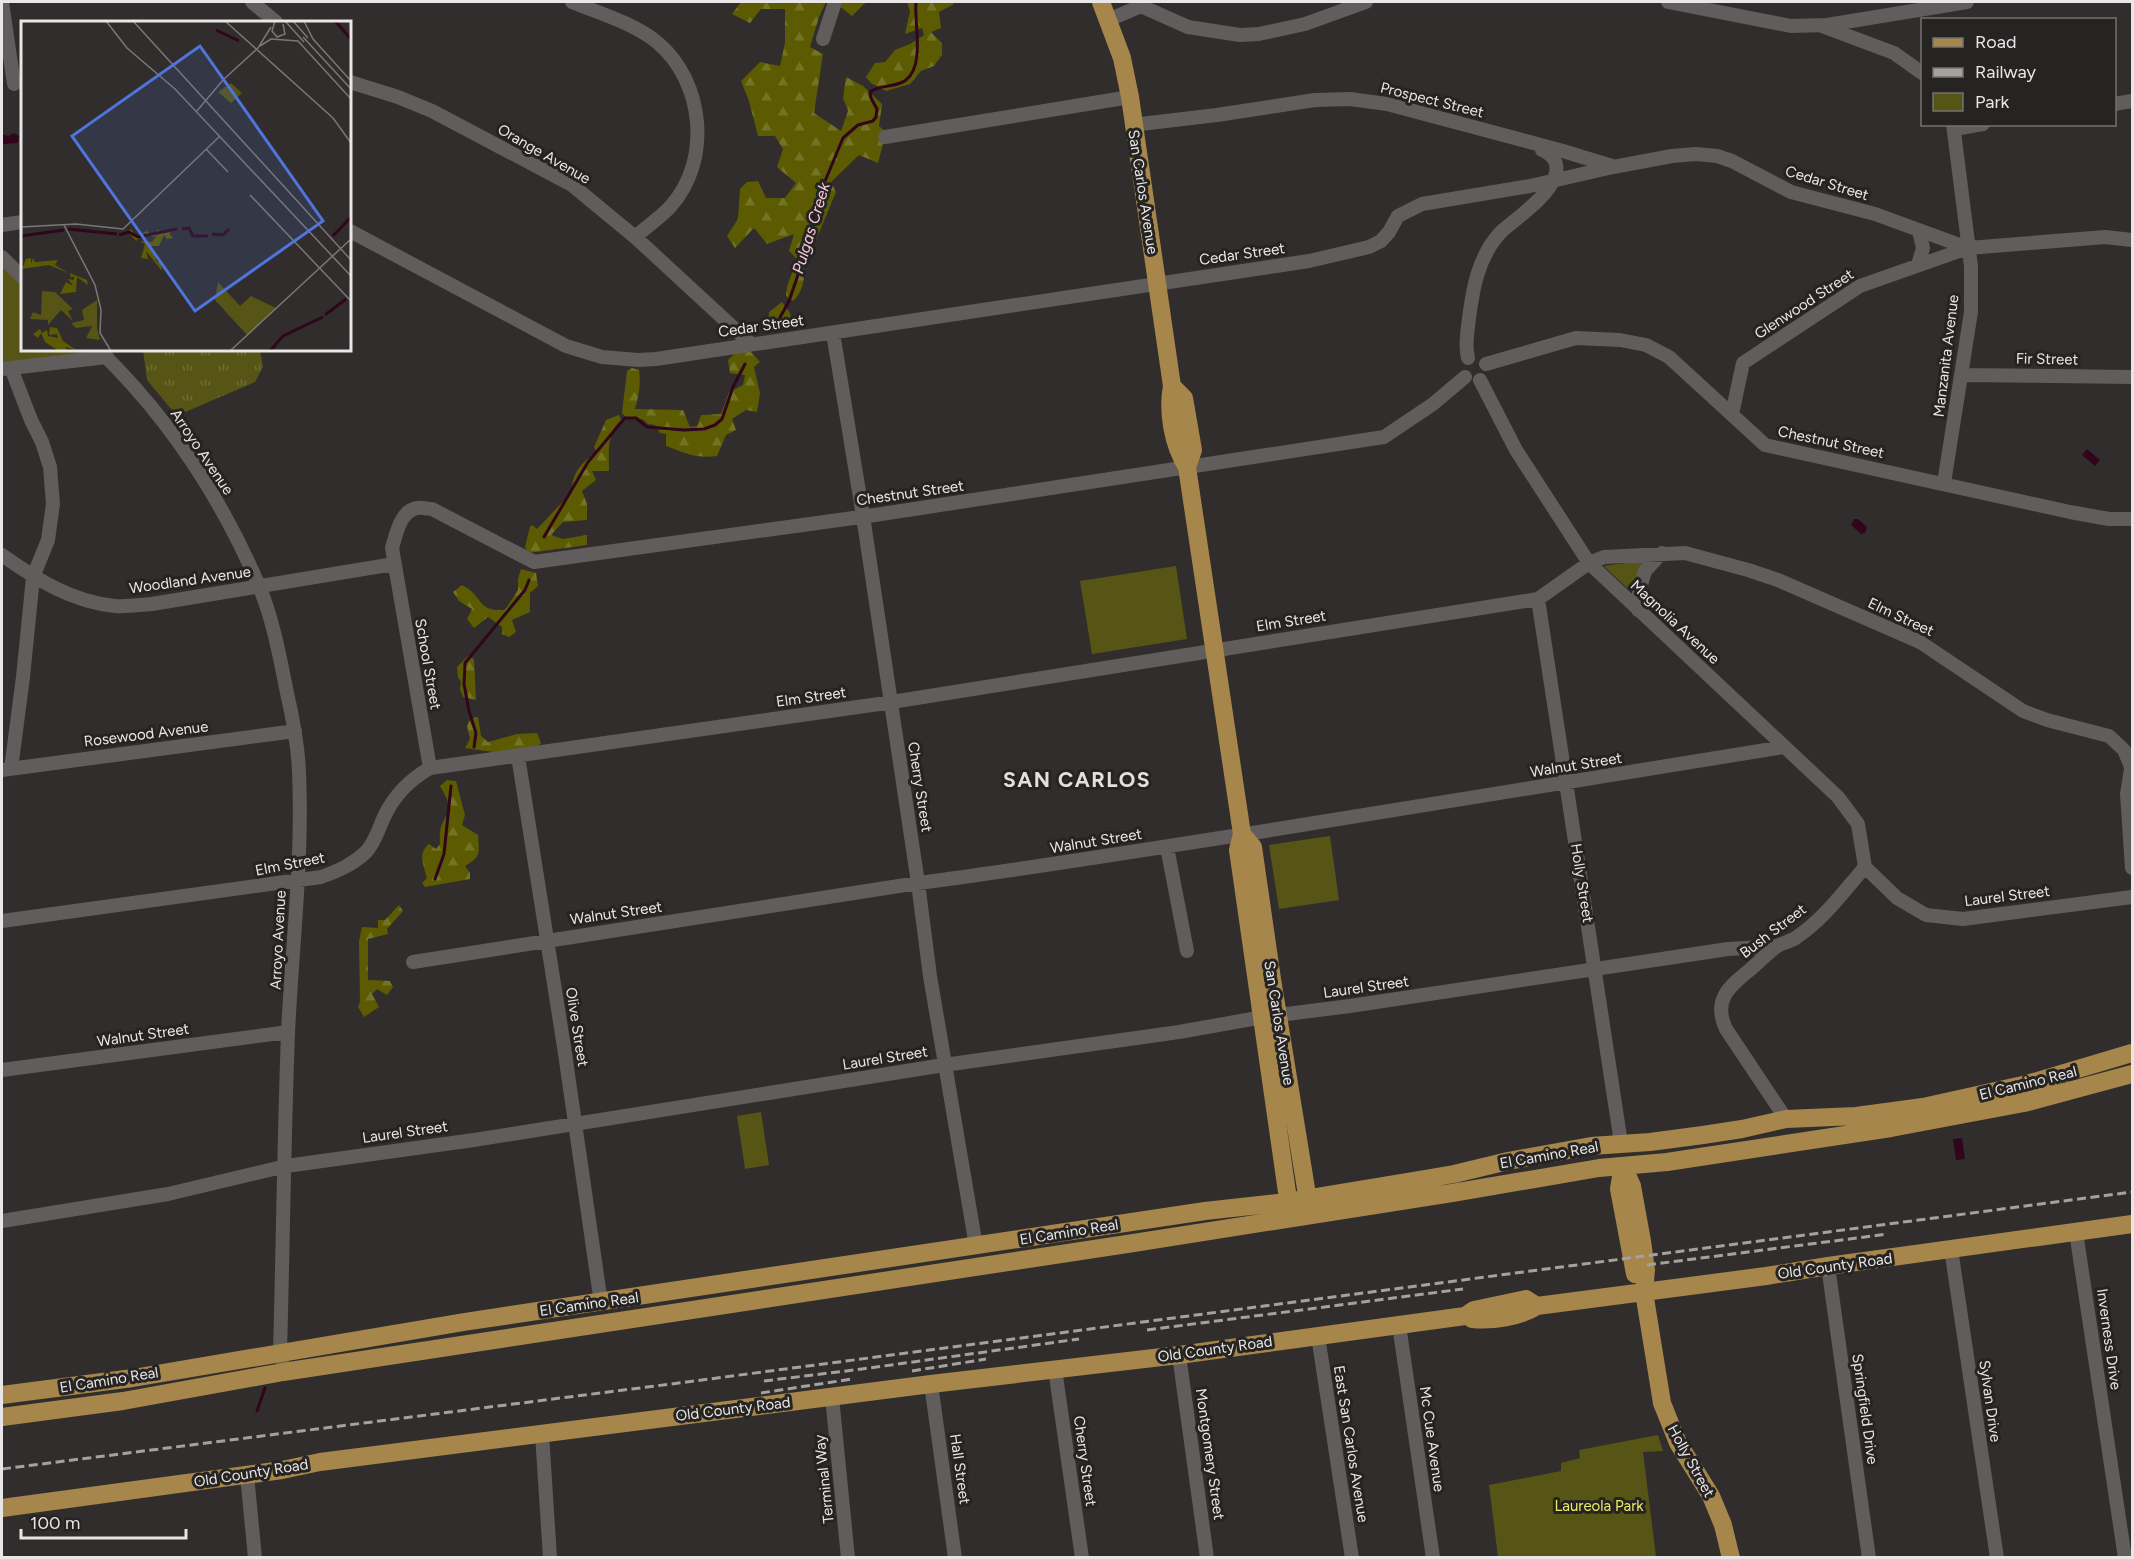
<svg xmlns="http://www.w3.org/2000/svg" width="2134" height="1559" font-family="Figtree,sans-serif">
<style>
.grass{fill:url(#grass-tufts)}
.forest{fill:url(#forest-firs)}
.green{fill:#565516}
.water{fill:#31061d}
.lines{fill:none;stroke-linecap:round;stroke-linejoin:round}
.stream{stroke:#31061d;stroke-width:3}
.minor{stroke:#605d5c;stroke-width:14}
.major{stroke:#a6864b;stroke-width:18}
.rail{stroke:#a4a2a1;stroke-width:3;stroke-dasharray:9 4.5;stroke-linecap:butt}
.labels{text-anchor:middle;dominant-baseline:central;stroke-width:6;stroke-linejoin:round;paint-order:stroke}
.street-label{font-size:15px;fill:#e8e6e6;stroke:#262422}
.park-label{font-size:15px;fill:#ebeb67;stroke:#262422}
.water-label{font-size:16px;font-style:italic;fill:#fac9dd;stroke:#262422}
.district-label{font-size:21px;font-weight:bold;letter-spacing:1.5px;fill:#e2dfdd;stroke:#262422}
.inset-river{fill:none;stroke:#31061d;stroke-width:3}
.inset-road{fill:none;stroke:#7a7776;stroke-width:1.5}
.view{fill:#5074dc;fill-opacity:0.15;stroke:#5074dc;stroke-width:3}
.inset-edge{fill:none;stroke:#e8e6e6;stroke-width:3}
</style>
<defs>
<pattern id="grass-tufts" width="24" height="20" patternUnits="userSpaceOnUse" patternTransform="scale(1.5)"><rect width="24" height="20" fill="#565516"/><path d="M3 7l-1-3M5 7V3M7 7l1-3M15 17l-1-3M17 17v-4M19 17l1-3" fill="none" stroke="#6e6d38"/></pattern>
<pattern id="forest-firs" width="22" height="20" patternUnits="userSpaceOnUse" patternTransform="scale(1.5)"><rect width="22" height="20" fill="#5c5b01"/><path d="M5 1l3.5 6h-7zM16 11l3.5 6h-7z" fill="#737326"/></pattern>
</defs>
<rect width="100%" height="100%" fill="#302d2c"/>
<!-- grass -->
<path class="grass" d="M143,350H260L263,367L255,382L183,413L171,409L147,380Z"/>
<!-- forest -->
<path class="forest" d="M741,2H826L819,17L810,47L823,54L814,113L841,131L848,111L843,98L846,77L863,86L882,104L879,126L886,132L878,163L859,155L831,182L836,192L811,252L802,258C806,273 805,290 793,301L786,296C786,282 795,271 796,258L789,251L794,234L767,244L754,228L735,248L727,236L738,219L740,189L747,182L758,181L766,198H785L796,183L777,167L783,149L775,136H758L749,101L741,81L760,62L780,66L785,43V9H761L750,23L732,14Z
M834,2H866L852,16Z
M907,2H951L954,4L939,12L941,28L931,32L942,43V55L934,66L921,71L910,84L886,91L871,83L866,77L875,63L885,62L895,50L910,44L924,35L922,28L905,34L910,11Z
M782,302L790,313L791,319L768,323L769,312Z
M749,350L760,362L754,367L760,393L757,412L746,410L732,419L736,430L726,435L717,456C698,459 684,453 666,446V434L660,433L655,425L648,424L642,419C634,420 626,419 622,413L627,371L632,368L639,370C641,384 639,395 635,409L683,410L690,427L697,426L701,415L721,414L729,392L743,385L745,375L730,373L728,360L737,351Z
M619,415L621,420C606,433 609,454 609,471H592L596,480L582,491L587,504V520L563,522L551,535L563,539L587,535V545L528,553L525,547L530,527L532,525L537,529L572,492C571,474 582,461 597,453L594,447L606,420Z
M521,569L536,573L538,586L530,593V612L512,620L516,632L509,637L502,634V627L488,617L474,628L467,619L472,609L459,601L453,592L462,585C484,596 476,612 505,610L518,590V579Z
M468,656L474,659L476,700L463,697L460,689L461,682L458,677L457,667Z
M475,717H478L481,736L488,742L517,734L537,733L541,743L536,749L498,756L493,752L465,748L470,739L467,726L469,721Z
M447,780L456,781L465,815L462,825L478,835C479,853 482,856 465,866L470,873V879L425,887L422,883L427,878C424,865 417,854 429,844L436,849L440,844C439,830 441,822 450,811L447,799L440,786Z
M399,905L403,911L387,929L388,934L368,939V980L390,981L393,987L387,995L377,989L372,994L379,1007L364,1017L358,1007L360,1002L359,941L362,927L378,928V920H385Z"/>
<!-- green -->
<path class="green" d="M2,257L22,277V350H99L107,357L2,369Z
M1641,561L1644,562L1632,591H1630L1604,566Z
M1176,566L1187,639L1092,654L1080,581Z
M1330,836L1339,900L1279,909L1269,845Z
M761,1112L769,1165L745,1169L737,1116Z
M1658,1435L1663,1451L1643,1452L1656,1557H1498L1489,1485L1561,1471V1463L1580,1458L1579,1450Z"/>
<!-- water -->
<path class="water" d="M14,133L19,136L18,143L2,144V134L8,136Z
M2087,449L2100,460L2095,466L2082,455Z
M1854,519H1858L1867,527L1865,533L1861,534L1851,525Z
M1962,1138L1965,1159L1956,1160L1953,1139Z"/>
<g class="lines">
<!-- stream -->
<path class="stream" d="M777,323L789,301L809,243L818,198L843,138L858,125L873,121L876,117L877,109L871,98L870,92C880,84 896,88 906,80C925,65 914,24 916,2
M544,537L588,462L625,418H636L647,427L684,430L704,429L715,425L722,419L733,387L745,364
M474,747L476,733L469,711L464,684L465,663L525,590L529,580
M435,879L444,854L451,786
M257,1411L265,1388"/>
<!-- minor -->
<path class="minor" d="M2,2L14,84
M252,2L276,22
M572,2C599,13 636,24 658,43C704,82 712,161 670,207C660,218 646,227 635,237
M1668,2L1791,26L1827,25L1967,2
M1108,20L1141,6L1188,27L1240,35L1259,34L1305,24L1366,2
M1822,26L1894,53L1922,73
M823,39L835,2
M350,82L398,97L432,111L572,185L635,237L751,344
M2114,104L2132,101
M1132,125L1217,115L1315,100L1350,99L1387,104L1563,151L1612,166
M1954,129L1983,124
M885,137L1130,97
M2,225L22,222
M350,231L566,346L602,357L638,360L656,359L1309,261L1369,247L1381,241L1389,232L1398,216L1422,204L1530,186L1613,167L1672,156L1696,154L1717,156L1732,161L1791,192L1875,214L1968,248L2105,237L2132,240
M2,257L22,277
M1918,265L1923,248L1919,231
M833,333L863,516L918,883L930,976L976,1246
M99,350C168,417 221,497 259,586C273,619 280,658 287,693C293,719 298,746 299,772C303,859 292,946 288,1033C284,1139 283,1245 280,1352L282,1361
M1468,358C1465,347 1467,337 1468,326C1472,293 1477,256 1502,231C1518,217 1546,198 1554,179C1560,165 1555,156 1542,150
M1486,364L1576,338L1620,340L1646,345L1669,357L1765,445L2070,512L2109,519H2132
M11,368L31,420L42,442L50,467L53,504L48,540L33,577L23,677L11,769
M2,369L107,357
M1962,375L2132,377
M1480,380L1516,450L1589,563L1838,797L1858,824L1865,867
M1732,414L1743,363L1860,286L1968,248
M1944,483L1971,312V266L1953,124
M2,555C36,579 72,602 115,606C127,607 140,605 152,604L394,564
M1538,599L1621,1143
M1638,610L1639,592L1645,571L1662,553
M518,756L564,1047L601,1303
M430,768L392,548C396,535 400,511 417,508C421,507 428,509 432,509L534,562L875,515L1384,437L1433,404L1465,377
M2131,769L2127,794L2132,868
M2,770L295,731
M1167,847L1187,951
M1865,867L1897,898L1926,915L1963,919L2132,897
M2,921L321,877C338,871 352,865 366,852C376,841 379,827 385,815C395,794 411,779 430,768L879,704L1538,599L1589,563L1604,557L1685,553L1748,570L1778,580L1920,642L2023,711L2047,720L2109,736L2124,750L2132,769
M413,962L918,883C1028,869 1136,851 1246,834C1425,806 1604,777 1784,747
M2,1070L288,1032
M1786,1119L1726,1029C1712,999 1730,986 1752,968C1760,961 1768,953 1776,947C1783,942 1791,942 1797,937C1824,919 1844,891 1865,867
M2,1221L168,1194L286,1166L474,1140L944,1065L1179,1032L1263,1017L1350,1006L1728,949L1777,946
M2076,1232L2125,1558
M1951,1249L1997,1558
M1828,1266L1869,1558
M1399,1325L1433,1558
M1318,1336L1352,1558
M1179,1355L1207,1558
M1055,1369L1082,1558
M931,1384L955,1558
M832,1397L848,1558
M542,1434L550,1558
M247,1475L255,1558"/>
<!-- major -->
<path class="major" d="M1101,2L1122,58L1130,97L1172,386C1167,412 1173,445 1187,467L1242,834L1238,850L1290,1213
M1172,386L1184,398L1193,450L1187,467
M1242,834L1253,847L1272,979L1309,1207
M1623,1166L1632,1186L1642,1241L1646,1270L1644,1292L1662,1403L1678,1443L1711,1496L1723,1525L1731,1558
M1621,1177L1619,1189L1635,1274
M1472,1319C1493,1321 1519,1317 1537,1306L1766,1276L1828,1266L2132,1224
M2,1395L133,1378L464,1322L1205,1211L1287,1202L1414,1181L1454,1174L1508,1161L1591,1146L1650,1142L1703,1135L1742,1129L1786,1119L1856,1116L1923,1107L2027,1084L2132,1053
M2,1417L123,1401L283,1372L1127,1244L1452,1193L1599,1168L1667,1162L1891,1128L2024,1103L2132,1074
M2,1508L282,1470L320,1462L931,1384L1179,1355L1465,1316L1474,1310L1526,1299L1537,1306"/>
<!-- rail -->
<path class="rail" d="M1647,1265L1888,1234
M1147,1330L1463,1289
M912,1371L986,1359
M764,1381L862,1369L1079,1339
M761,1393L852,1379
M2,1469L671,1384L2132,1192"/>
</g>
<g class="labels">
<!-- street labels -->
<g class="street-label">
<text transform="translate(1432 100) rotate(14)">Prospect Street</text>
<text transform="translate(544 154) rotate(30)">Orange Avenue</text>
<text transform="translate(1827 183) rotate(17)">Cedar Street</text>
<text transform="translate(1143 192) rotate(81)">San Carlos Avenue</text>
<text transform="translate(1242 254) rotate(-8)">Cedar Street</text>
<text transform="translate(1804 304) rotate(-33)">Glenwood Street</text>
<text transform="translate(761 326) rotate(-8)">Cedar Street</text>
<text transform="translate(1946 356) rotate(-83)">Manzanita Avenue</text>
<text transform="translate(2047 359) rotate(1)">Fir Street</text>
<text transform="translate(1831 442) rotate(12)">Chestnut Street</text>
<text transform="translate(202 452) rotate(56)">Arroyo Avenue</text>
<text transform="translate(910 493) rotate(-8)">Chestnut Street</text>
<text transform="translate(190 580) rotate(-8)">Woodland Avenue</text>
<text transform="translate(1901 617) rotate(25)">Elm Street</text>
<text transform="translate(1291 621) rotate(-9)">Elm Street</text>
<text transform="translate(1675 622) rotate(43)">Magnolia Avenue</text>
<text transform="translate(428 664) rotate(80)">School Street</text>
<text transform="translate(811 697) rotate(-8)">Elm Street</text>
<text transform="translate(146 734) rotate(-7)">Rosewood Avenue</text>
<text transform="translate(1576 765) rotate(-9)">Walnut Street</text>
<text transform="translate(920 787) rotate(81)">Cherry Street</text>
<text transform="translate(1096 841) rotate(-9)">Walnut Street</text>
<text transform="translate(290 864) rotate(-11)">Elm Street</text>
<text transform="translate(1582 883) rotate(81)">Holly Street</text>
<text transform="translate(2007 896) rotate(-7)">Laurel Street</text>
<text transform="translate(616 913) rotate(-8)">Walnut Street</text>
<text transform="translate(1773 931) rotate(-37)">Bush Street</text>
<text transform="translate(278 940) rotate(-87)">Arroyo Avenue</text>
<text transform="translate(1366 987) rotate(-8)">Laurel Street</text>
<text transform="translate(1279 1023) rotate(81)">San Carlos Avenue</text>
<text transform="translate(577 1027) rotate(81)">Olive Street</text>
<text transform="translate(143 1035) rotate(-8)">Walnut Street</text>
<text transform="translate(885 1058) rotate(-9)">Laurel Street</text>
<text transform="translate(2028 1083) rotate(-14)">El Camino Real</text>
<text transform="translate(405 1132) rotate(-8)">Laurel Street</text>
<text transform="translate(1549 1155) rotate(-10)">El Camino Real</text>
<text transform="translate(1069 1232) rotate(-9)">El Camino Real</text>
<text transform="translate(1835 1266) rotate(-8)">Old County Road</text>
<text transform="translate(589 1304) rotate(-8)">El Camino Real</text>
<text transform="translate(2109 1339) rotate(82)">Inverness Drive</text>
<text transform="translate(1215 1349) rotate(-8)">Old County Road</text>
<text transform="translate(109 1380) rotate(-9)">El Camino Real</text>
<text transform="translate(1990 1401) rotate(82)">Sylvan Drive</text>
<text transform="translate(733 1409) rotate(-7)">Old County Road</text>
<text transform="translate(1865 1409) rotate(82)">Springfield Drive</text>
<text transform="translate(1432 1439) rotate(82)">Mc Cue Avenue</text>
<text transform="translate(1351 1444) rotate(81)">East San Carlos Avenue</text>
<text transform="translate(1210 1454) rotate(82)">Montgomery Street</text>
<text transform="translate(1085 1461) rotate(82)">Cherry Street</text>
<text transform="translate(1691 1461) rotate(61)">Holly Street</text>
<text transform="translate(960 1469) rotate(82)">Hall Street</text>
<text transform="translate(251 1473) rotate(-9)">Old County Road</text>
<text transform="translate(824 1479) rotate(-96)">Terminal Way</text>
</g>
<!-- park labels -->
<g class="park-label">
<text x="1599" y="1506">Laureola Park</text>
</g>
<!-- water labels -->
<g class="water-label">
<text transform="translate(811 228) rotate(-73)">Pulgas Creek</text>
</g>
<!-- district labels -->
<g class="district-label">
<text x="1077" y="779">SAN CARLOS</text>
</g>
</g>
<!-- overview -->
<g transform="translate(21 21)">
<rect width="330" height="330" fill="#302d2c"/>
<path d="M21,270L34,271L52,288L47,290L52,300L40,289L27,304V299L9,298L12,291L20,294ZM76,279V307L79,319L65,317L71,305L55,307L50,302L63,299L61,289Z" fill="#565516"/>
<path d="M155,207L156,209L148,212L152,217L146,218L143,214L138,225H130L136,241L140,240L141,250L125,230L127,238L120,237L124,223L119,220L131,221L136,214L132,216L124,212L115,220L107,211L110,208L115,215L126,210L131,214L137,209L141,211ZM10,237V243L12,237L14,241L37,239L34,244L47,252L28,244L1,248L5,238ZM49,252L66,259L67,264L56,256L55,271L39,273L45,261L52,265L47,258L53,259V255L50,257ZM29,306L36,307L42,320L55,329L44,326L46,330H38L24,321L20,312L17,317L12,313L19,308L21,312L26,309L27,315L37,317L36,313L28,314Z" fill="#5c5b01"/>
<path d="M210,62L221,72L210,82L197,71ZM197,261L219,285L230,275L255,287L226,314L194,279Z" fill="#565516"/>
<path class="inset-river" d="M314,0L330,18M195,9L218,20M47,208L96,213M161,208L168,207L172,215H187M191,213L202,214L208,208M98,214L108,211L117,216L156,208M0,215L43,209M312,215L330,196M304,294L325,278M249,330L262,315L302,296"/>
<path class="inset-road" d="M85,0L106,27L154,68L330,255M112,0L330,239M204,0L312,97L330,122M254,0L251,10L256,16L264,13L262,3M264,0L283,21M272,0L287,17M283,0L292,18L330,60M282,16L330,68M239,25L250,18L277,20L330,78M175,91L202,59L237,27L250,6M185,128L207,151M229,174L330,280M43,204L74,264L80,289L79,312L90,330M0,206L55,203L102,208L199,115M209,330L330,218"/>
<path class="view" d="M179,25L302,200L174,290L51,115Z"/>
<rect width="330" height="330" class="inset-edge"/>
</g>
<!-- border -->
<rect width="2134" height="1559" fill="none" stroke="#e8e6e6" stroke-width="6"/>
<!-- legend -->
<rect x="1921" y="18" width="195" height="108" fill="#262422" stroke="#747270" stroke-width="1.5"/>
<rect x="1933" y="38" width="30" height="9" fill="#a6864b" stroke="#747270" stroke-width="1.5"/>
<text x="1975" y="48" font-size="18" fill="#e8e6e6">Road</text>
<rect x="1933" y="68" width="30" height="9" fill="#a4a2a1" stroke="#747270" stroke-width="1.5"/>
<text x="1975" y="78" font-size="18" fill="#e8e6e6">Railway</text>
<rect x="1933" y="93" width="30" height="18" fill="#565516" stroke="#747270" stroke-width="1.5"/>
<text x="1975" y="108" font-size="18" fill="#e8e6e6">Park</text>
<!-- scale -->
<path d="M21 1529v9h165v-9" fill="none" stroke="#e8e6e6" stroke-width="3"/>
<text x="30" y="1529" font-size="18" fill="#e8e6e6" stroke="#262422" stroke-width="4.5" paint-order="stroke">100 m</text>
</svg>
